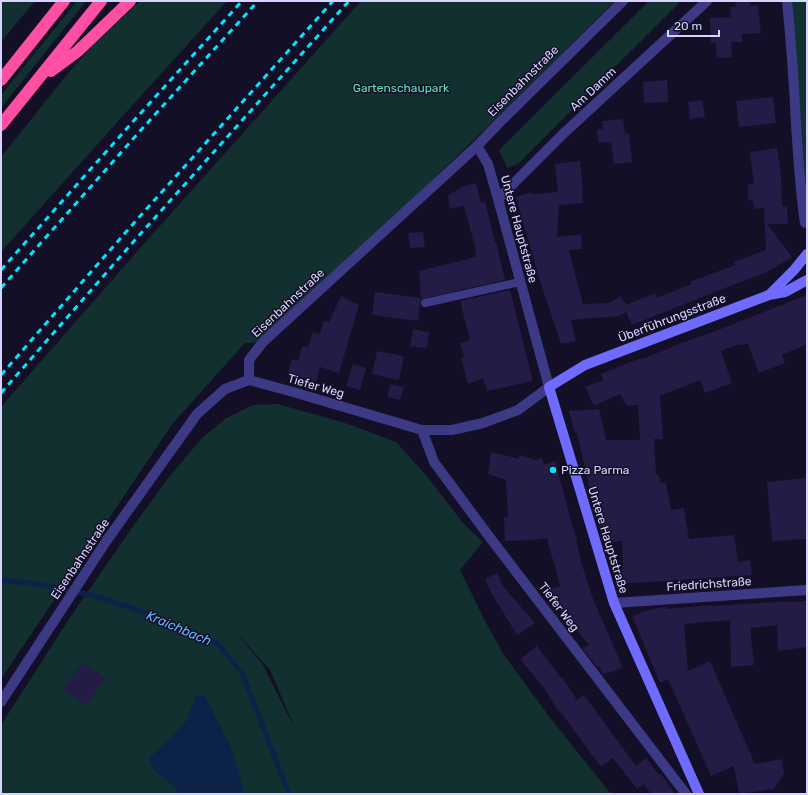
<svg xmlns="http://www.w3.org/2000/svg" width="808" height="795" font-family="Rubik,sans-serif">
<style>
.green{fill:#12302f;fill-rule:evenodd}
.water{fill:#0c2248}
.lines{fill:none;stroke-linecap:round;stroke-linejoin:round}
.stream{stroke:#0c2248;stroke-width:5}
.building{fill:#241b47}
.lane{stroke:#3d3a85;stroke-width:8}
.street{stroke:#3d3a85;stroke-width:10}
.secondary{stroke:#6f6bff;stroke-width:10}
.highway{stroke:#ff4fa3;stroke-width:12}
.rail{stroke:#00e5ff;stroke-width:3;stroke-dasharray:6 5;stroke-linecap:butt}
.poi-dot{fill:#00e5ff;stroke:#130f26;stroke-width:1.5}
.labels{text-anchor:middle;dominant-baseline:central;stroke-width:3;stroke-linejoin:round;paint-order:stroke}
.street-label{font-size:12px;fill:#d9d4ff;stroke:#130f26}
.park-label{font-size:12px;fill:#5fe0c0;stroke:#130f26}
.poi-label{font-size:12px;fill:#d9d4ff;stroke:#130f26;text-anchor:start}
.water-label{font-size:13px;font-style:italic;fill:#62b6ff;stroke:#130f26}
</style>
<rect width="100%" height="100%" fill="#130f26"/>
<!-- green -->
<path class="green" d="M4,1H35L1,42V4Z
M77,1H86L1,108V95Z
M140,1H227L121,118L1,252V157L64,78L95,43Z
M361,1H615L475,139L263,342L245,343L173,423L1,679V407L142,246Z
M649,1H681L518,164L507,168L499,150Z
M787,1H807V207Z
M278,404L345,423L396,442L426,475L463,523L483,542L460,570L485,621L504,655L548,715L611,794H1V725L71,616L131,529L169,477L201,439L225,419L253,405ZM236,632L237,633L270,670L296,731L263,665Z"/>
<!-- water -->
<path class="water" d="M196,696H205L232,749L245,794H178V791L168,781L154,771L149,758L173,736L187,720Z"/>
<g class="lines">
<!-- stream -->
<path class="stream" d="M1,580L46,585L95,596L144,612L217,643L242,673L289,794"/>
</g>
<!-- building -->
<path class="building" d="M735,1H750V6L758,5L761,33L742,34V42H731L732,57L717,58L716,43H711L710,18L731,17L730,7H736Z
M667,80L668,102L644,103L643,82Z
M773,97L776,123L739,127L736,101Z
M702,100L705,117L690,119L688,102Z
M623,119L625,134L629,133L632,162L614,164L611,142L598,143L597,130L603,129L602,121Z
M777,148L781,174L782,207H787L788,224H767L792,257L767,272L735,284L632,325L626,312L619,316L571,320L576,341L561,344L540,281L516,197L532,192V194L558,192L555,164L580,161L583,191H582L583,203L559,205L557,237L581,234L582,249L569,250L583,304L609,303L621,296L626,305L655,293L657,298L691,284L690,282L735,265L734,262L766,250L764,208L754,209L753,201L748,199V184H754L750,152Z
M476,183L481,203L485,202L495,242H496L505,280L422,299L421,298L420,302V305L418,321L372,315L375,292L421,298L419,271L476,257L475,251H476L464,206L450,209L448,196L461,187Z
M423,232L425,247L410,248L408,233Z
M510,290L533,381L487,391L483,378L468,384L461,358L464,357L460,343L470,340L460,301Z
M807,295V344L782,355L785,363L759,373L748,344L736,345L721,351L732,383L705,393L700,380L660,396L663,439H654L656,474L659,476L661,483H666L671,510L684,508L689,539L734,535L738,562L750,560L752,575L619,584L617,570L623,569L622,541L604,543L592,499L577,433H575L569,411L599,409L606,440H640L638,405L627,406L620,394L594,406L585,387L603,380L601,374L623,365L641,358L642,359L687,341L713,332Z
M341,296L359,305L339,373L320,367L316,382L288,373L292,359L298,361L302,346L308,347L313,332L320,334L324,321L329,322Z
M413,329L429,332L427,348L410,346Z
M377,351L404,356L399,380L372,374Z
M353,364L366,368L360,390L346,386Z
M391,384L404,387L400,400L387,397Z
M491,452L520,459L518,455L536,460L542,458L544,465L555,461L571,521L577,539H576L582,565L593,599L623,668L603,674L599,666L597,667L582,648L589,645L556,605L546,591L560,586L547,538L534,540L505,541L504,517H508L506,480L488,474Z
M807,478V539L772,541L767,482Z
M497,573L503,586L535,623L517,635L492,594L485,579Z
M807,601V647L778,651L777,625L750,628L754,665L731,667L730,620L684,624L688,671L710,661L755,764L782,759L784,773L774,789L739,794L734,766L711,776L668,679L660,683L632,616L648,610L666,607L667,609L712,605V606L777,602Z
M537,646L561,678L562,677L577,700L584,695L636,766L646,758L659,775L661,774L675,794H651L644,784L637,789L613,758L601,767L559,710L558,711L544,688L520,659Z
M83,662L105,678L86,705L63,689Z"/>
<g class="lines">
<!-- lane -->
<path class="lane" d="M425,303L520,282"/>
<!-- street -->
<path class="street" d="M787,1C791,42 794,82 796,123C798,156 800,190 805,223
M498,199L563,134L707,1
M249,380L293,392L422,430H452L483,423L518,410L549,387L498,199L488,164L477,146
M249,380V360L263,342L477,146L501,121L623,1
M422,430L434,462L491,539L686,794
M614,603L807,590
M1,702L107,540L197,414L225,389L249,380"/>
<!-- secondary -->
<path class="secondary" d="M769,295L794,270L807,254
M699,794L614,603L549,387L585,365L769,295L785,292L807,280"/>
<!-- highway -->
<path class="highway" d="M51,71L78,51L130,1
M1,80L64,1
M1,125L101,1"/>
<!-- rail -->
<path class="rail" d="M1,270L129,126L242,1
M1,288L141,130L258,1
M1,375L125,233L333,1
M1,393L135,240L349,1"/>
</g>
<!-- markers -->
<circle class="poi-dot" cx="553" cy="470" r="4"/>
<g class="labels">
<!-- street labels -->
<g class="street-label">
<text transform="translate(523 81) rotate(-45)">Eisenbahnstraße</text>
<text transform="translate(593 89) rotate(-43)">Am Damm</text>
<text transform="translate(519 229) rotate(75)">Untere Hauptstraße</text>
<text transform="translate(288 303) rotate(-43)">Eisenbahnstraße</text>
<text transform="translate(672 318) rotate(-21)">Überführungsstraße</text>
<text transform="translate(316 386) rotate(16)">Tiefer Weg</text>
<text transform="translate(608 540) rotate(73)">Untere Hauptstraße</text>
<text transform="translate(80 559) rotate(-56)">Eisenbahnstraße</text>
<text transform="translate(709 584) rotate(-4)">Friedrichstraße</text>
<text transform="translate(559 607) rotate(53)">Tiefer Weg</text>
</g>
<!-- park labels -->
<g class="park-label">
<text x="401" y="88">Gartenschaupark</text>
</g>
<!-- poi labels -->
<g class="poi-label">
<text x="561" y="470">Pizza Parma</text>
</g>
<!-- water labels -->
<g class="water-label">
<text transform="translate(179 628) rotate(23)">Kraichbach</text>
</g>
</g>
<!-- border -->
<rect width="808" height="795" fill="none" stroke="#d9d4ff" stroke-width="4"/>
<!-- scale -->
<path d="M668 30v6h51v-6" fill="none" stroke="#d9d4ff" stroke-width="2"/>
<text x="674" y="30" font-size="12" fill="#d9d4ff" stroke="#130f26" stroke-width="3" paint-order="stroke">20 m</text>
</svg>
